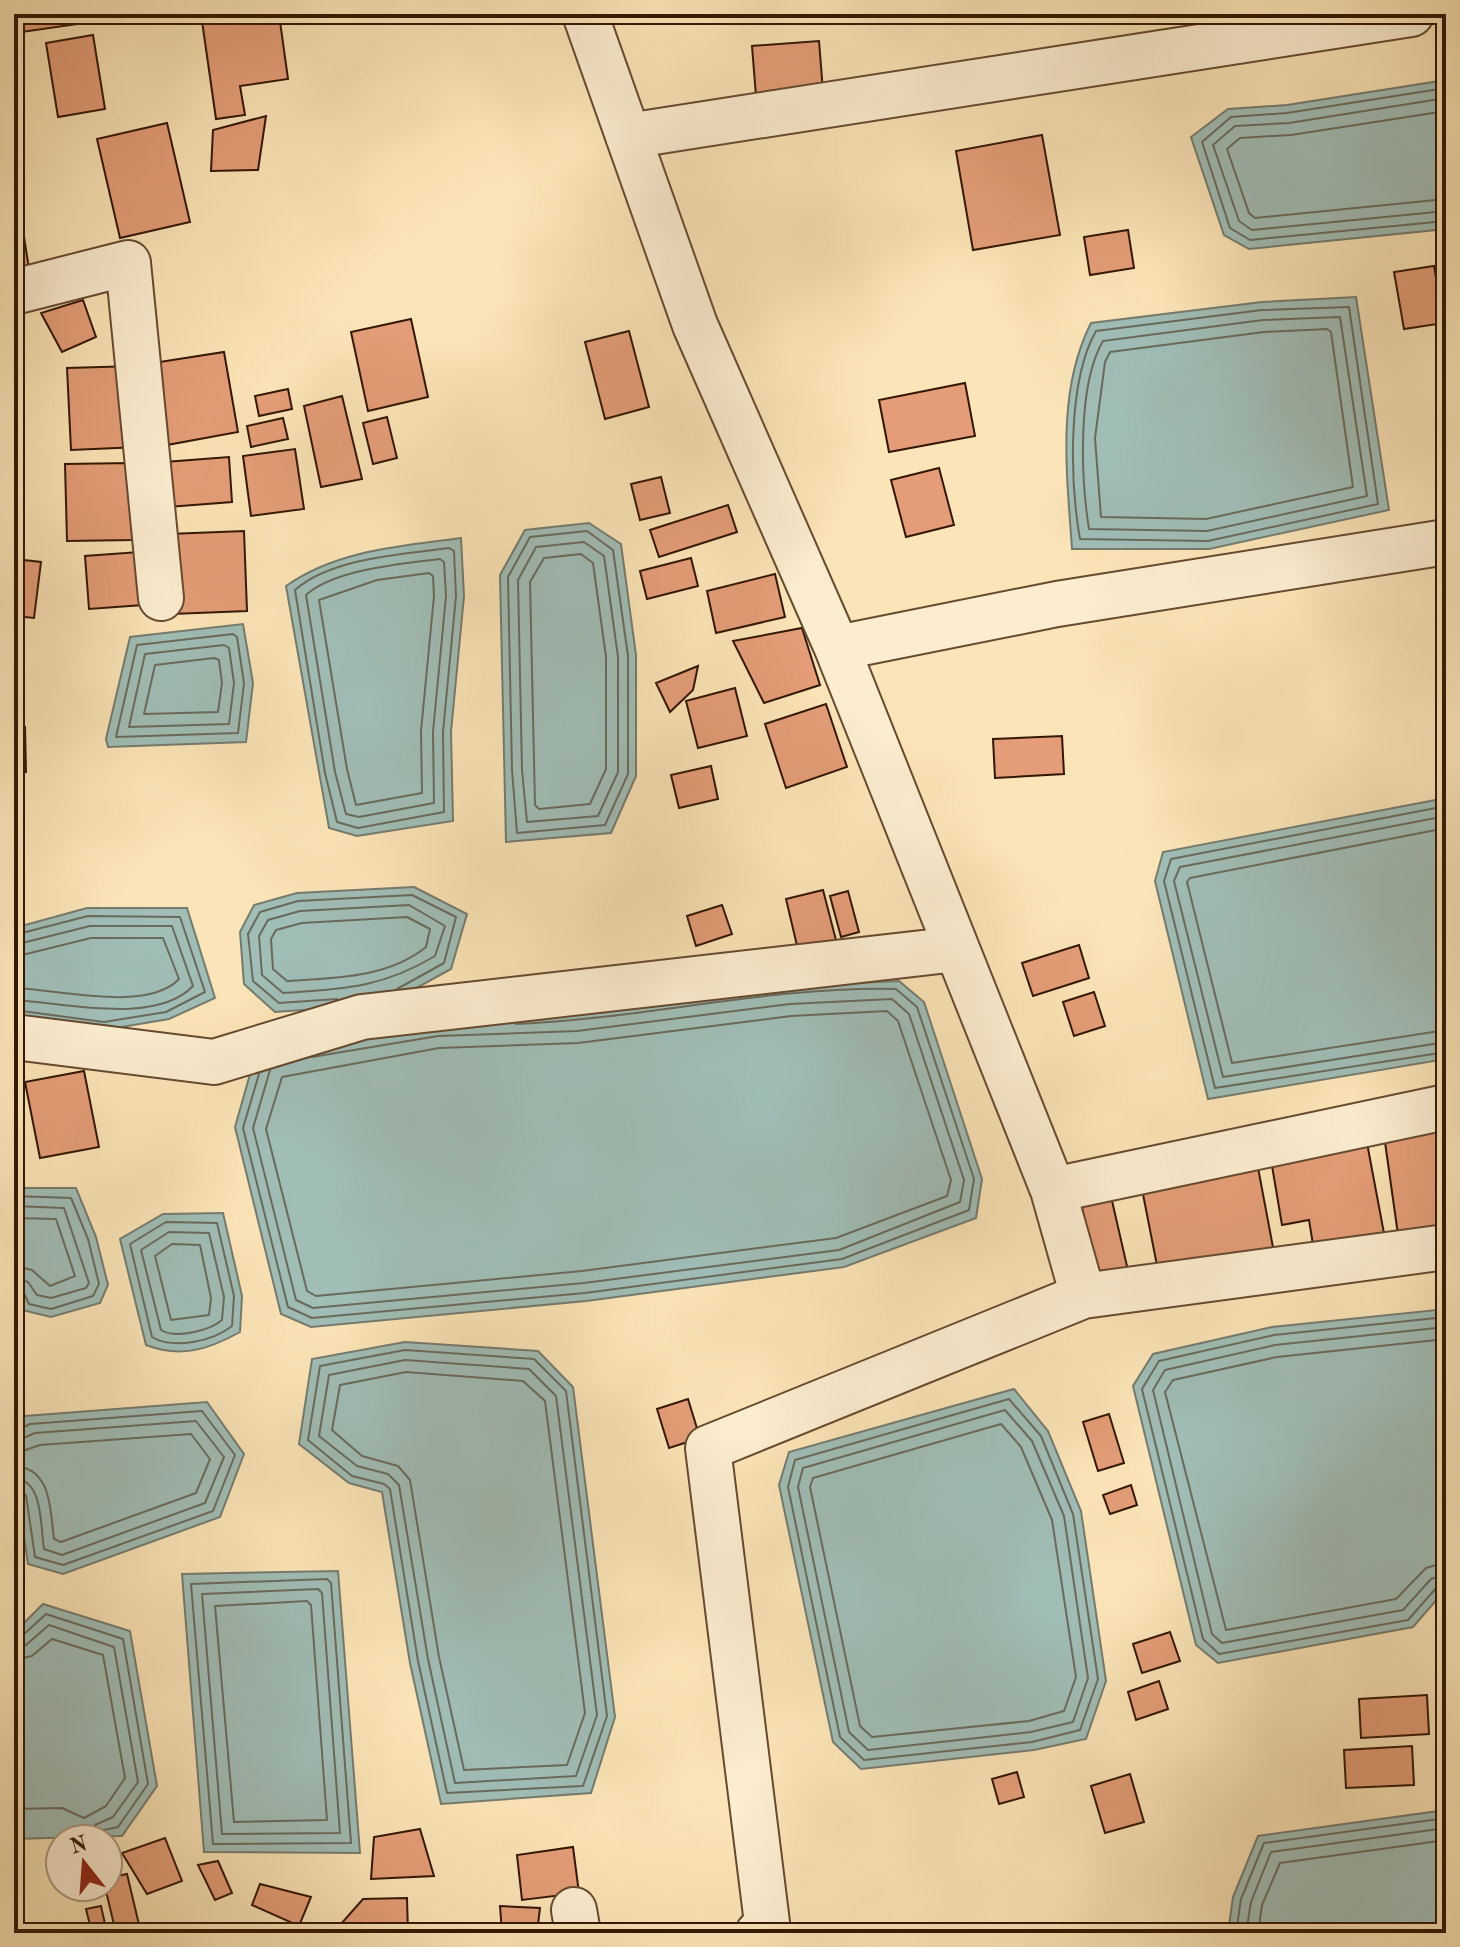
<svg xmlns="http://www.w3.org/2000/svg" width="1460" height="1947" font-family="'Old Standard TT',serif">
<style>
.water{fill:#a0bdb6;stroke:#757b6e;stroke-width:2}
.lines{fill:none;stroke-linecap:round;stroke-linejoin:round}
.shore{stroke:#6a6a5c;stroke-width:2}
.building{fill:#e49d78;stroke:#341703;stroke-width:2}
.minor-casing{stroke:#664a30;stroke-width:48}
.minor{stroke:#fcedd0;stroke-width:44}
</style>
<rect width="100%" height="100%" fill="#fbe4b7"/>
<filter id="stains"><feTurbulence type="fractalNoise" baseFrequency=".0025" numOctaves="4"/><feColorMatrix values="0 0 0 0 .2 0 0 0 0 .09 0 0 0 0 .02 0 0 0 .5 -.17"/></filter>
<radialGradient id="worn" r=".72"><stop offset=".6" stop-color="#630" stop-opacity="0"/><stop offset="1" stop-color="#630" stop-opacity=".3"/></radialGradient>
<!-- water -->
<path class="water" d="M1446,80V229L1249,249L1224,235L1191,137L1228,109L1287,105Z
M1356,297L1389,510L1209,549H1072C1067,474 1056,392 1091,323L1262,302Z
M589,523L621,544L636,655V776L611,833L506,842L500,575L525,530Z
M461,538L464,596L451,732L453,821L357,836L329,828L286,586C337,550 401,546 461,538Z
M243,624L253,683L246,742L108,747L106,739L130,637Z
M1446,798V1059L1208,1099L1155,881L1163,852Z
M414,887L467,914L451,969L400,997L345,1007L275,1012L244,984L240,932L254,905L297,893Z
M87,908H187L215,998L169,1019L104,1030L14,1017V928Z
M899,981L924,1002L982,1179L976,1218L844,1267L586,1301L311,1327L281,1314L235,1127L256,1053L299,1041L789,986Z
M14,1188H76L96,1237L108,1285L100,1303L51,1317L22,1310L14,1284Z
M223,1213L242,1296L240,1332C208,1350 180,1358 146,1345L120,1239L163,1214Z
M1446,1309V1589L1413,1627L1218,1663L1196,1645L1133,1386L1153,1354L1272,1327Z
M405,1342L538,1351L573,1387L615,1717L591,1793L441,1804L410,1663L382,1492L349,1483L299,1444L312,1359Z
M1014,1389L1048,1431L1081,1511L1106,1681L1086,1739L1034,1750L861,1769L833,1742L779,1485L789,1452Z
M207,1402L244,1454L220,1517L63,1574L28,1564L14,1470V1427L25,1416Z
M338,1571L360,1853L204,1852L182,1574Z
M43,1604L130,1631L157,1786L122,1836L14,1839V1633Z
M1446,1810V1933H1228L1233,1897L1258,1836Z"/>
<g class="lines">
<!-- shore -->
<path class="shore" d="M1446,88L1287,113L1231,117L1202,142L1230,228L1250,240L1446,221
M1446,98L1289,123L1235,126L1213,145L1239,221L1252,230L1446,211
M1446,111L1291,135L1240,138L1227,149L1249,213L1255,218L1446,199
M1349,307L1378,504L1208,541L1080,539C1070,482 1067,382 1096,331L1262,310Z
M1340,317L1367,496L1207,531L1089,529C1081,479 1077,385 1103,341L1263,320Z
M1327,329L1331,332L1353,487L1206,519L1101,517L1095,438L1105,362L1110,352L1264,332Z
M587,531L613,550L628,656V774L605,825L517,833L512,770L508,577L530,537Z
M584,542L604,556L618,657V772L598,816L527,822L522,770L518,580L536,547Z
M449,548L454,551L456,596L443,732L444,812L358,828L337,822L325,773L295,590C331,558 403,554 449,548Z
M581,554L593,563L606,657V769L590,804L539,809L535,805L530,582L544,558Z
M440,559L444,562L446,596L433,732L434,803L359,817L346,814L335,772L306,595C335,569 402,564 440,559Z
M429,573L433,576L434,596L421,731L422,793L356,805L347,769L319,600L377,580Z
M233,634L237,637L244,683L238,733L116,737L137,645Z
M224,645L229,648L234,683L229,724L129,727L145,654Z
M214,658L219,660L222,683L218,712L144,714L155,665Z
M1446,806L1171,859L1164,881L1215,1088L1446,1052
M1446,816L1180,867L1174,881L1223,1077L1446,1042
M1446,828L1190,878L1187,882L1232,1063L1446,1030
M409,905L445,926L435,956C382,988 343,989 283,993L262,975L259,936L268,920L300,911Z
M407,917L430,929L426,947C388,978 334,978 287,981L273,969L271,939L276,930L302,923Z
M14,935L88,916L180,917L205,992L166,1012L104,1022L14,1010
M14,945L90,926H172L193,986C155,1026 62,1002 14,1000
M14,957L91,938H163L179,979C147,1013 56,989 14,988
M337,999L279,1003L253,981L248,934L260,912L298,901L412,895L456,917L444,963L397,989
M887,1011L898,1021L951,1180L947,1196L836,1238L582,1271L316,1296L307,1291L266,1129L282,1077L439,1048L578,1043L791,1016Z
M270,1070L253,1128L296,1300L313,1308L584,1283L839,1250L960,1202L964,1180L909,1014L892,999L790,1004L577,1031L438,1036L312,1057
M259,1074L243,1128L288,1307L312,1318L585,1293L842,1259L969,1210L974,1179L917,1007L896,989C769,986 643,1019 516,1024
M14,1196L71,1198L88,1239L99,1284L93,1296L51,1309L29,1304L23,1291L14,1288
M14,1206L64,1208L89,1283L86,1288L51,1298L37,1295L28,1282L14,1278
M14,1218L56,1219L75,1276L50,1286L32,1270L14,1266
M166,1222L217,1223L234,1296L232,1326C213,1341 174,1350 152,1337L130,1244Z
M169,1232L209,1233L224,1297L222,1320C209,1331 175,1339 161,1330L141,1250Z
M172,1244L200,1245L211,1298L209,1315L171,1320L155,1256Z
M1446,1317L1274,1335L1159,1361L1142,1389L1203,1639L1219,1654L1408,1620L1437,1587L1446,1584
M1446,1327L1275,1345L1165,1370L1153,1390L1212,1634L1222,1643L1403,1610L1431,1579L1446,1574
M1446,1339L1277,1357L1173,1380L1165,1392L1226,1630L1396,1599L1426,1568L1446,1562
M405,1350L534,1359L566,1391L607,1716L583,1786L447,1793L418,1661L390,1489L384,1484L352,1476L308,1440L320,1366Z
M405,1360L529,1369L556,1396L597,1715L576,1776L455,1783L428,1659L399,1485L388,1474L357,1466L319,1436L329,1375Z
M406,1372L523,1381L545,1401L585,1713L567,1765L464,1770L439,1657L410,1480L398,1466L362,1456L332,1430L340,1385Z
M1009,1399L1041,1436L1073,1514L1098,1679L1080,1730L1032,1742L864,1760L840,1737L788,1487L795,1460Z
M1005,1410L1032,1441L1064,1516L1088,1678L1073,1722L1031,1732L868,1750L849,1732L798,1487L803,1468Z
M1001,1424L1021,1447L1052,1520L1076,1677L1064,1711L1029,1721L872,1737L860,1726L810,1487L813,1478Z
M14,1432L30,1424L202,1411L235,1455L213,1511L63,1565L35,1557L26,1495L14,1488
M14,1442L35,1433L196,1421L224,1457L205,1503L62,1555L44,1549C40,1526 44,1480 14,1478
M14,1454L40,1445L191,1434L210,1459L196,1493L61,1542L54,1539C50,1510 52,1468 14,1466
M327,1579L331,1583L351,1843L213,1844L191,1584Z
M318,1589L322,1593L340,1833L222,1834L202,1594Z
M307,1601L311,1605L327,1820L234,1822L215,1606Z
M14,1638L22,1636L46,1614L123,1639L148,1784L118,1827L104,1830L100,1839
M14,1648L26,1645L49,1625L114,1647L138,1782L113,1817L95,1825L90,1839
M14,1660L32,1656L52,1639L103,1655L125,1778L106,1806L84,1818L62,1808L14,1809
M1236,1933L1241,1899L1264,1843L1446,1818
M1246,1933L1251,1902L1271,1852L1446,1828
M1258,1933L1262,1905L1280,1863L1446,1840"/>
</g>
<!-- building -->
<path class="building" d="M14,14H84L85,23L14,33Z
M201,14H279L288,79L240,86L245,115L216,119Z
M93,35L105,109L58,117L46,43Z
M819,41L824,104L757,109L752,46Z
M266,116L258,170L211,171L213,130Z
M167,123L190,222L120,238L97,139Z
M1042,135L1060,235L973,250L956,151Z
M1128,230L1134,268L1090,275L1084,237Z
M24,237L30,275L14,279V239Z
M1434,266L1444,323L1404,329L1394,272Z
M83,300L96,337L62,352L41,313Z
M411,319L428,397L368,411L351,332Z
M629,331L649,407L605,419L585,342Z
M224,352L238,432L167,445L153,363Z
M135,366L139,447L71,450L67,368Z
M965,383L975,436L889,452L879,400Z
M288,389L292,409L259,416L255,396Z
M342,396L362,479L321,487L304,406Z
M387,417L397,458L373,464L363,423Z
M283,418L288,439L251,447L247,426Z
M295,449L304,509L251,516L243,456Z
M229,457L232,502L168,507L165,462Z
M131,463L132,540L67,541L65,464Z
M939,468L954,525L906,537L891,480Z
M661,477L670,513L640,520L631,484Z
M728,505L737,532L659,557L650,530Z
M244,531L247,611L172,614L169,534Z
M139,552L143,605L89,609L85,556Z
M691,558L698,586L647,599L640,571Z
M14,559L41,562L34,618L14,616Z
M775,574L785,617L716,633L707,591Z
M802,628L820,685L764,703L733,641Z
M698,666L693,690L670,712L656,683Z
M735,688L747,736L698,748L686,701Z
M826,704L847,767L786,788L765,724Z
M14,727H25L26,772H14Z
M1062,736L1064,774L995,778L993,739Z
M711,766L718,799L679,808L671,775Z
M823,890L837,944L799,954L786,899Z
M848,891L859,932L841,937L830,896Z
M722,905L732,934L696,946L687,916Z
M1079,945L1089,978L1033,996L1022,963Z
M1094,992L1105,1026L1074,1036L1063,1002Z
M84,1071L99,1147L40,1158L25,1082Z
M17,1106L24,1137L14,1140V1107Z
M1436,1127L1446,1192V1242L1400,1249L1384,1135Z
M1367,1143L1386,1244L1315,1257L1309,1220L1282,1225L1271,1160Z
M1256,1157L1278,1274L1163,1296L1140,1179Z
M1110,1192L1132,1288L1102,1295L1080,1199Z
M688,1399L700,1438L669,1448L657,1409Z
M1109,1414L1124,1463L1098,1471L1083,1422Z
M1131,1485L1137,1505L1110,1514L1103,1495Z
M1170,1632L1180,1661L1142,1673L1133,1644Z
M1159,1681L1168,1709L1136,1720L1128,1692Z
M1427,1695L1429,1734L1361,1738L1359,1699Z
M1412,1746L1414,1785L1346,1788L1344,1750Z
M1017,1772L1024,1797L999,1804L992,1779Z
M1130,1774L1144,1822L1105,1833L1091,1786Z
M420,1829L434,1876L371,1879L374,1837Z
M165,1838L182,1881L147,1894L122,1853Z
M573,1847L579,1893L522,1900L517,1855Z
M218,1861L232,1893L215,1900L198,1865Z
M127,1874L141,1933H116L105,1887H108V1878Z
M260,1884L311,1897L299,1926L252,1905Z
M407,1898L408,1933H333L363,1899Z
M101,1906L107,1933H92L86,1909Z
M500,1906L540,1908L537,1933H502Z"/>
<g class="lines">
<defs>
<path id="minor" d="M585,14L695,325L837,648L1053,1190L1446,1107
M628,136L1411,14
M14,292L128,263L161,598
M837,648L1057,604L1446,542
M14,1037L214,1062L362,1017L957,949
M1083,1296L1446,1247
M578,1933L574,1910L578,1933
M758,1933L768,1931L708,1448L1083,1296L1053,1190"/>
</defs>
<!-- minor casing -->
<use href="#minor" class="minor-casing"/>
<!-- minor -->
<use href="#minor" class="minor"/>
</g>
<!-- margin -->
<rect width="1460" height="1947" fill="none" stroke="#fbe4b7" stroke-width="48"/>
<rect x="16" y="16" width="1428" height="1915" fill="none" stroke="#341703" stroke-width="4"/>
<rect x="24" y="24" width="1412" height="1899" fill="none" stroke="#341703" stroke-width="2"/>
<!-- north arrow -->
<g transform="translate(84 1863) rotate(343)"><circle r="38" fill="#fcedd0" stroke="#ac977e" stroke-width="2"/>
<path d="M0-6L14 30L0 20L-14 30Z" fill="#8f2418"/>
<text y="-12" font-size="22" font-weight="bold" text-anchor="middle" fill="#341703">N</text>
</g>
<rect width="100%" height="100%" filter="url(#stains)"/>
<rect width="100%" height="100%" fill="url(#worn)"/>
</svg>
